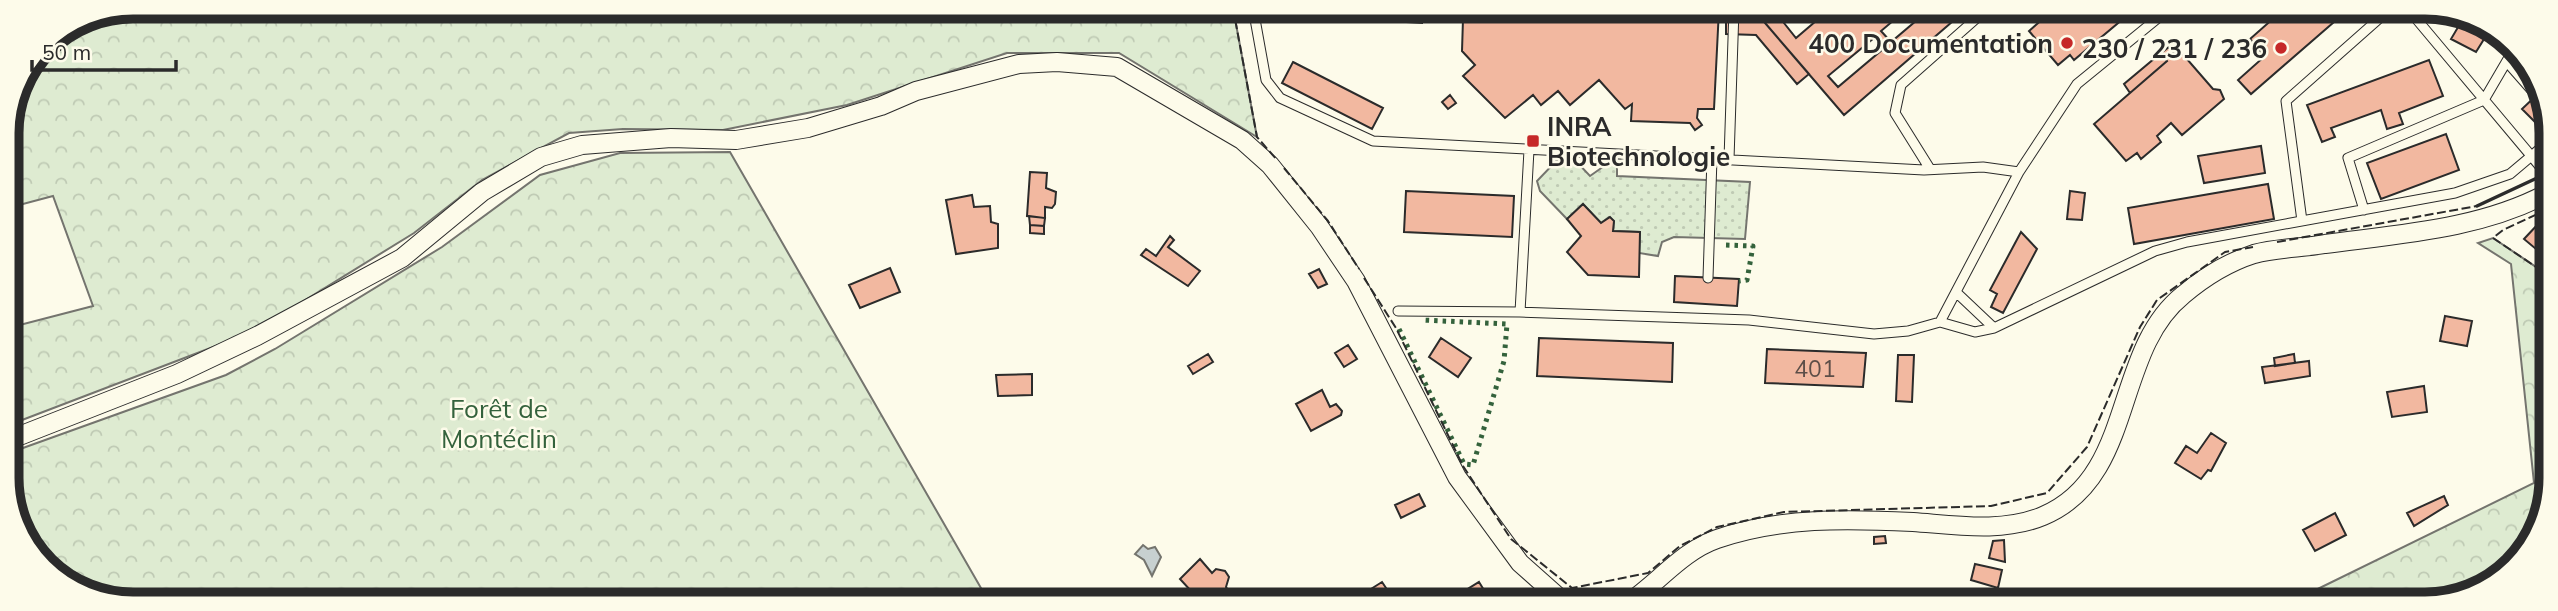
<svg xmlns="http://www.w3.org/2000/svg" width="2558" height="611" font-family="Mulish,sans-serif">
<style>
.grass{fill:url(#grass-dots);stroke:#74746e;stroke-width:2}
.forest{fill:url(#forest-crowns);stroke:#74746e;stroke-width:2}
.water{fill:url(#water-ripples);stroke:#74746e;stroke-width:2}
.building{fill:#f2b8a0;stroke:#2b2b2b;stroke-width:2;fill-rule:evenodd}
.lines{fill:none;stroke-linecap:round;stroke-linejoin:round}
.service-casing{stroke:#2b2b2b;stroke-width:11}
.minor-casing{stroke:#2b2b2b;stroke-width:20}
.service{stroke:#fdfbea;stroke-width:9}
.minor{stroke:#fdfbea;stroke-width:18}
.hedge{stroke:#34623c;stroke-width:5;stroke-dasharray:3.5 5;stroke-linecap:butt}
.fence{stroke:#2b2b2b;stroke-width:2;stroke-dasharray:9 3.5;stroke-linecap:butt}
.wall{stroke:#2b2b2b;stroke-width:3.5}
.poi-dot{fill:#c62828;stroke:#fdfbea;stroke-width:2.5}
.labels{text-anchor:middle;dominant-baseline:central;stroke-width:5;stroke-linejoin:round;paint-order:stroke}
.number-label{font-size:23px;fill:#5d4e48}
.poi-label{font-size:26px;font-weight:bold;fill:#2b2b2b;stroke:#fdfbea;text-anchor:end}
.park-label{font-size:26px;fill:#34623c;stroke:#fdfbea}
.rim{fill:none;stroke:#2b2b2b;stroke-width:9}
</style>
<defs>
<pattern id="grass-dots" width="8" height="8" patternUnits="userSpaceOnUse" patternTransform="scale(1.75)"><rect width="8" height="8" fill="#deebd1"/><path d="M2 2h.1M6 6h.1" fill="none" stroke="#bfcab4" stroke-width="1.8" stroke-linecap="round"/></pattern>
<pattern id="forest-crowns" width="20" height="18" patternUnits="userSpaceOnUse" patternTransform="scale(1.75)"><rect width="20" height="18" fill="#deebd1"/><path d="M2 6a3 3 0 1 1 6 0M12 15a3 3 0 1 1 6 0" fill="none" stroke="#bfcab4"/></pattern>
<pattern id="water-ripples" width="26" height="14" patternUnits="userSpaceOnUse" patternTransform="scale(1.75)"><rect width="26" height="14" fill="#c7d0d0"/><path d="M2 4q2-2 4 0t4 0M15 11q2-2 4 0t4 0" fill="none" stroke="#abb3b3"/></pattern>
</defs>
<rect width="100%" height="100%" fill="#fdfbea"/>
<!-- grass -->
<path class="grass" d="M1560,157L1573,158L1590,176L1614,159L1617,160V176L1750,182L1745,239L1674,237L1662,242L1658,256L1639,253L1640,232L1613,231L1614,221L1609,217L1601,223L1583,204L1567,219L1540,191L1537,181Z"/>
<!-- forest -->
<path class="forest" d="M134,7L1233,8L1257,137L1119,53H1007L847,105L723,130L623,129L569,133L482,180L414,233L255,331L9,425L8,328L93,306L53,196L8,208L7,126L44,44L86,17Z
M730,152L989,602L109,601L44,567L10,502L9,453L226,375L275,349L442,247L540,175L620,153Z
M2493,238L2548,275V502L2508,573L2432,604H2287L2534,483L2511,264L2478,243Z"/>
<!-- water -->
<path class="water" d="M147,7H268L223,17Z
M323,7H391L374,17Z
M127,8L118,10L39,55C54,23 96,14 127,8Z
M1143,545L1148,549L1155,547L1161,557L1152,576L1144,560L1135,554Z"/>
<!-- building -->
<path class="building" d="M1432,8L1558,9V13L1567,10L1593,14V9H1719L1714,109H1698L1697,118L1702,125L1695,130L1690,123L1631,121L1632,104L1625,109L1599,80L1570,105L1558,91L1541,105L1533,95L1505,118L1463,76L1475,65L1462,51L1463,19L1431,16Z
M1753,9H1801L1784,23L1796,38L1830,9H1907L1881,31L1891,42L1930,9H1967L1844,115ZM1874,38L1883,49L1838,87L1828,76Z
M2054,9H2127L2130,13L2074,60L2070,55L2058,65L2029,31Z
M2284,9H2349L2251,94L2238,80L2265,56L2250,39Z
M1719,13L1760,17L1809,74L1797,84L1756,35L1726,34V21L1718,20Z
M1407,15L1422,16V23L1407,22Z
M2464,17L2489,31L2476,52L2451,39Z
M2169,47L2174,54L2180,51L2213,89L2220,90L2224,99L2182,135L2171,123L2157,136L2161,142L2141,159L2137,153L2126,161L2094,124L2167,61L2161,53Z
M2161,53L2167,61L2130,93L2124,84Z
M2429,60L2443,96L2399,113L2403,124L2387,129L2381,110L2331,128L2335,137L2322,142L2307,105Z
M1293,62L1383,108L1372,129L1282,83Z
M2540,92L2548,109V117L2539,126L2522,109Z
M1450,95L1456,103L1448,109L1442,102Z
M2446,134L2459,170L2381,199L2367,163Z
M2261,146L2265,173L2204,183L2198,156Z
M1030,172L1047,173L1046,188L1056,192L1055,204L1052,208L1045,207V218L1027,216Z
M2268,184L2274,219L2134,244L2128,208Z
M1406,191L1514,196L1512,237L1404,232Z
M2070,191L2085,193L2082,220L2067,219Z
M972,195L974,207L990,206L991,222L998,224V248L956,254L946,200Z
M1583,204L1601,223L1610,217L1614,221L1613,231L1640,232L1639,277L1588,275L1567,252L1581,236L1567,219Z
M1029,216L1045,218L1044,226L1030,225Z
M2540,222L2548,229V259L2524,239Z
M1030,225L1044,226V234L1030,233Z
M2021,232L2037,249L2003,313L1991,307L1997,294L1990,290Z
M1170,236L1174,240L1168,247L1200,271L1188,286L1141,255L1146,249L1156,256Z
M890,268L900,292L860,308L849,285Z
M1319,269L1327,284L1318,288L1309,274Z
M1675,276L1739,279L1737,306L1674,302Z
M2445,316L2472,321L2467,346L2440,341Z
M1441,338L1471,358L1458,377L1429,357Z
M1539,338L1673,343L1672,382L1537,376Z
M1348,345L1357,359L1344,367L1335,353Z
M1767,349L1866,353L1863,387L1765,383Z
M1208,354L1213,362L1193,374L1188,366Z
M2294,354L2295,363L2275,366L2274,358Z
M1898,355H1914L1912,402L1896,401Z
M2309,361L2310,376L2265,383L2262,367Z
M1032,374V395L998,396L996,375Z
M2424,386L2427,412L2392,417L2387,392Z
M1322,390L1330,407L1336,404L1342,411L1341,415L1311,431L1296,404Z
M2211,433L2226,443L2211,471L2208,470L2201,479L2175,463L2186,446L2197,453Z
M1419,494L1425,506L1401,518L1395,505Z
M2444,496L2448,505L2414,526L2407,513Z
M2335,513L2346,535L2315,551L2303,530Z
M1885,536L1886,543L1874,544V537Z
M2004,540L2005,562L1989,558L1993,541Z
M1200,559L1212,573L1216,569L1225,571L1229,577L1226,587L1237,603H1181L1192,592L1180,579Z
M1975,564L2002,570L1998,588L1971,580Z
M1382,582L1396,603L1352,601Z
M1479,582L1490,600L1485,603H1445Z
M2031,599H2055V603H2031Z"/>
<g class="lines">
<defs>
<path id="service" d="M1253,8L1266,80L1280,98L1373,141L1924,170L1983,167L2019,172
M2408,9L2548,176
M2507,62L2536,95
M1529,150L1520,312L1749,320L1874,334L1908,331L1940,322L2019,172L2077,84L2169,9
M1729,159L1734,9
M1930,169L1895,113L1901,85L1987,9
M2364,210L2348,158L2484,100L2515,47
M2302,221L2286,101L2390,9
M1708,278L1712,158
M1957,293L1994,328
M1398,311L1520,312
M1940,322L1975,332L1994,328L2155,251L2187,242L2455,193L2510,174L2548,142"/>
<path id="minor" d="M9,440L177,374L257,336L402,258L482,192L541,157L582,145L671,138L736,140L808,128L881,106L916,91L1019,64L1057,62L1117,67L1242,140L1270,165L1319,226L1356,281L1457,477L1520,563L1565,603
M1628,603C1658,583 1682,551 1717,539C1780,517 1847,519 1913,522C1955,525 2003,533 2043,516C2136,477 2112,352 2183,295C2203,278 2229,262 2254,254C2276,248 2302,248 2325,244C2400,234 2481,229 2548,193"/>
</defs>
<!-- service casing -->
<use href="#service" class="service-casing"/>
<!-- minor casing -->
<use href="#minor" class="minor-casing"/>
<!-- service -->
<use href="#service" class="service"/>
<!-- minor -->
<use href="#minor" class="minor"/>
<!-- hedge -->
<path class="hedge" d="M1726,245L1753,246L1747,280L1739,281
M1399,329L1464,464L1473,465L1504,361L1507,324L1422,320"/>
<!-- fence -->
<path class="fence" d="M1233,8L1257,137L1277,160
M1284,168L1328,221L1359,269
M2548,209L2503,230L2493,238L2548,275
M2277,242L2477,206
M1364,278L1396,328L1463,466L1511,539L1572,588L1648,573L1680,546L1717,527L1784,512L1991,506L2047,493L2087,447L2140,327L2157,300L2225,252L2253,247"/>
<!-- wall -->
<path class="wall" d="M2477,206L2537,178L2548,164"/>
</g>
<!-- markers -->
<g class="poi-dot">
<circle cx="2067" cy="43" r="7"/>
<circle cx="2281" cy="48" r="7"/>
<rect x="1526" y="134" width="14" height="14" rx="3.5"/>
</g>
<g class="labels">
<!-- number labels -->
<g class="number-label">
<text x="1815" y="368">401</text>
</g>
<!-- poi labels -->
<g class="poi-label">
<text x="2053" y="43">400 Documentation</text>
<text x="2267" y="48">230 / 231 / 236</text>
<text x="1547" y="126" text-anchor="start">INRA<tspan x="1547" dy="30">Biotechnologie</tspan></text>
</g>
<!-- park labels -->
<g class="park-label">
<text x="499" y="408">Forêt de<tspan x="499" dy="30">Montéclin</tspan></text>
</g>
</g>
<!-- crop -->
<path d="M0 0H2558V611H0ZM133 19H2425A114 114 0 0 1 2539 133V478A114 114 0 0 1 2425 592H133A114 114 0 0 1 19 478V133A114 114 0 0 1 133 19Z" fill="#fdfbea" fill-rule="evenodd"/>
<path class="rim" d="M133 19H2425A114 114 0 0 1 2539 133V478A114 114 0 0 1 2425 592H133A114 114 0 0 1 19 478V133A114 114 0 0 1 133 19Z"/>
<!-- scale -->
<path d="M32 60v10h144v-10" fill="none" stroke="#2b2b2b" stroke-width="3.5"/>
<text x="42" y="60" font-size="21" fill="#2b2b2b" stroke="#fdfbea" stroke-width="5" paint-order="stroke">50 m</text>
</svg>
